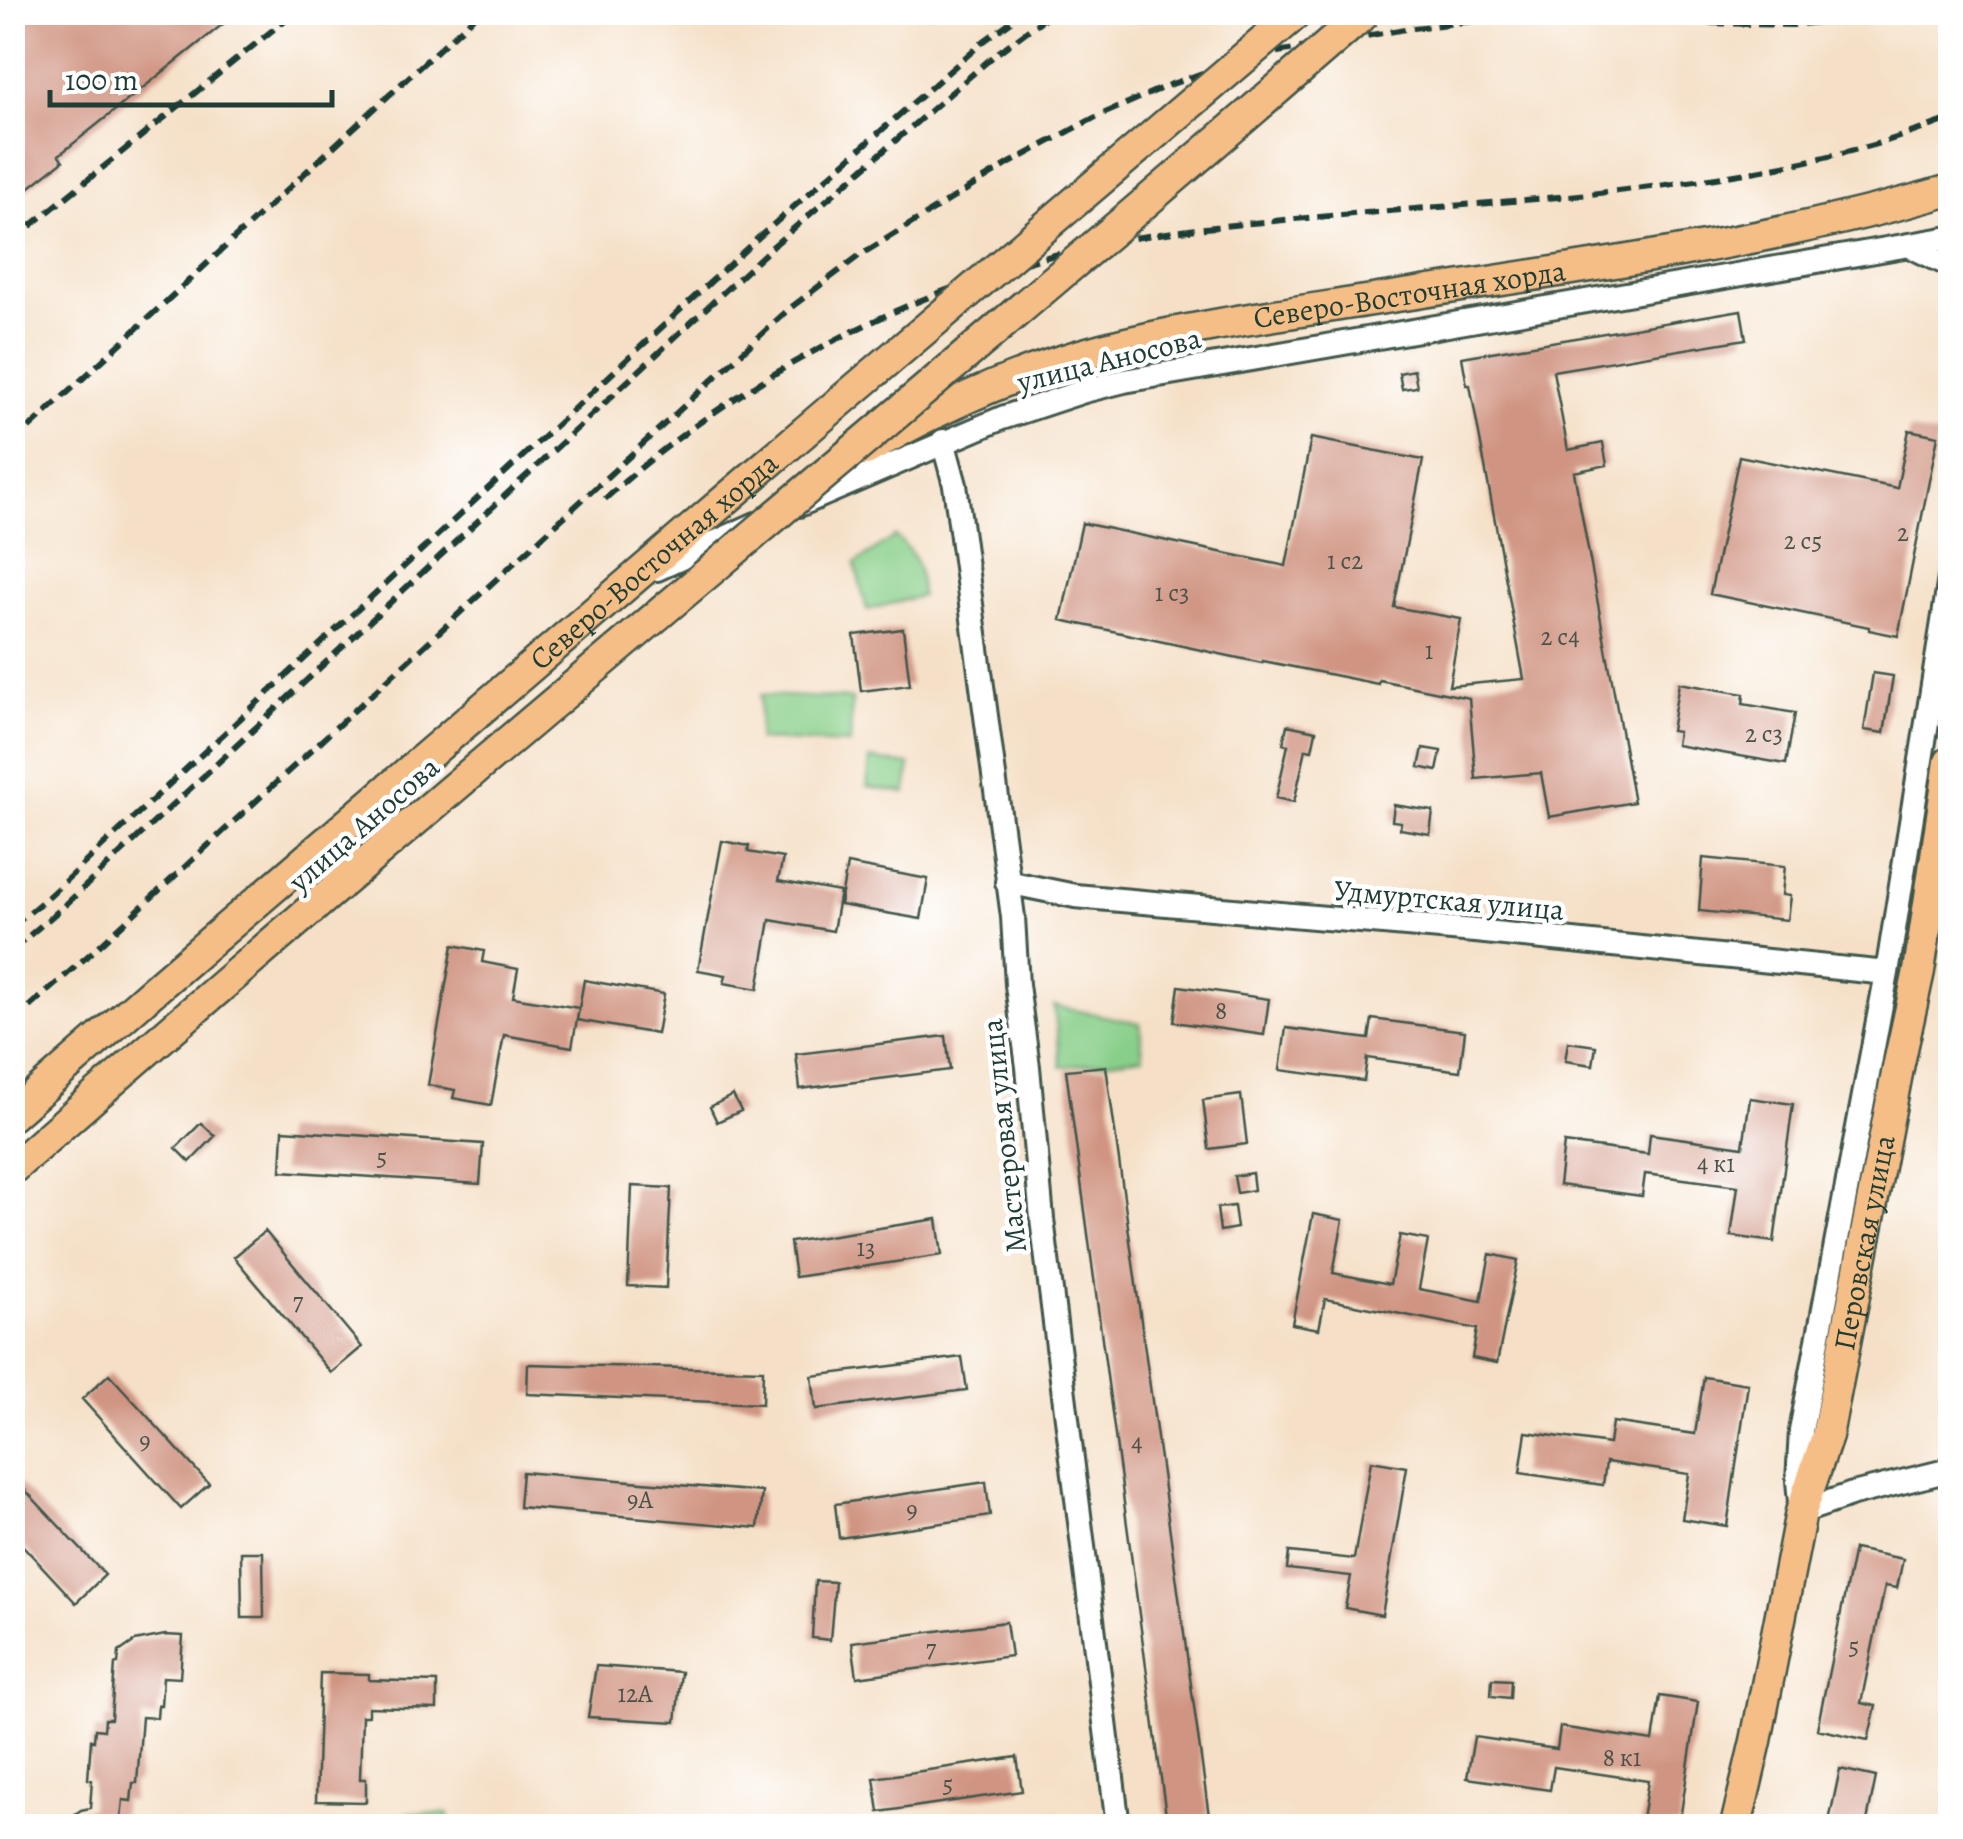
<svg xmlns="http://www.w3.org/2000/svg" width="1963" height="1839" font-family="Alegreya,serif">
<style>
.green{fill:#88cf89;stroke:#54865e;stroke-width:2.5}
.building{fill:#d09482}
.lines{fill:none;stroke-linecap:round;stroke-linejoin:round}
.minor-casing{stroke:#3f554a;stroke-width:28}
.major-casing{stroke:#3f554a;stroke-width:35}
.minor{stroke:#fff;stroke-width:22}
.major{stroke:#f6be87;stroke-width:30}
.rail{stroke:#1f3d34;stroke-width:6;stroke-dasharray:15 8;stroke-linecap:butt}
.major-bridge-casing{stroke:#3f554a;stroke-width:35;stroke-linecap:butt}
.major-bridge{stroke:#f6be87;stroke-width:30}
.labels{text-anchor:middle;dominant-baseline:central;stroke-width:9;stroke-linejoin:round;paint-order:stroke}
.number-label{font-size:25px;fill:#4b5348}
.street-label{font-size:30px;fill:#1f3d34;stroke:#fff}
</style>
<rect width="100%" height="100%" fill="#fff"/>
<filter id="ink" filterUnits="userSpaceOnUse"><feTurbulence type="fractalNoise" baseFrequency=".01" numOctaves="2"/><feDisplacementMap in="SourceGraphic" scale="20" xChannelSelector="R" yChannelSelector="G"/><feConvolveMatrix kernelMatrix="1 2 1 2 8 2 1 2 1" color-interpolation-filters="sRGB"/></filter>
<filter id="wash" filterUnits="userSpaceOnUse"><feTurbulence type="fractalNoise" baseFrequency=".0048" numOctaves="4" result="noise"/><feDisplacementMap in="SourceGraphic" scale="40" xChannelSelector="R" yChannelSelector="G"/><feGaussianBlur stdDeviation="2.25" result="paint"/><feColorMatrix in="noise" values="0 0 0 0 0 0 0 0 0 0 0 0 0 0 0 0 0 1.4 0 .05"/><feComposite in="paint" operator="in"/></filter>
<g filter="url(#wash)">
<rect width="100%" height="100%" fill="#f5e0c7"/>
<!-- green -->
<path class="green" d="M895,536C918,556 920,567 921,596L867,610L855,564Z
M761,695L852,699L850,744L758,740Z
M870,759L910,765L906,793L867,787Z
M1054,1006L1140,1023L1143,1057L1061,1067Z
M408,1813L448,1814V1826H408Z"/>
<g id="blocks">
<!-- building -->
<path class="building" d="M12,12H238L59,155L63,161L12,201Z
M1741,310L1746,339L1553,371L1568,450L1603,443L1607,465L1574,472L1634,802L1549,817L1541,773L1476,779L1469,698L1379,680L1378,684L1263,661L1262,663L1061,620L1082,523L1286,566L1311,438L1423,460L1394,607L1461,619L1449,686L1524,679L1470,385H1467L1462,357Z
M1414,370L1417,387L1402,389L1399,373Z
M1909,430L1938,436L1898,636L1869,630V627L1710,594L1739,456L1897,488Z
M903,629L910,685L861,691L854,635Z
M1873,673L1893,676L1884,733L1864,730Z
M1679,683L1744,694L1743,704L1795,713L1786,764L1676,745L1678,732L1671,731Z
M1287,725L1316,731L1312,750L1306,749L1294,802L1276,798L1288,745L1283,744Z
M1423,748L1441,751L1437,771L1419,767Z
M1394,805L1433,811L1430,834L1400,829L1401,822L1392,821Z
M722,841L749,846L748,852L783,858L778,881L840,892L833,931L770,920L758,989L724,983L726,975L698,970Z
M1703,858L1785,866L1782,895L1790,896L1787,920L1699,911Z
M847,864L928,879L921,919L840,905Z
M453,945L484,951L482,962L518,969L513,997L579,1008L572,1047L504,1035L491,1105L453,1098L455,1090L428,1085Z
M584,980L664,994L657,1034L577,1020Z
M1179,986L1269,999L1264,1035L1174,1022Z
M1372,1019L1465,1031L1460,1071L1367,1058L1364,1081L1280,1070L1286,1028L1369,1039Z
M946,1036L950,1070L800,1089L796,1054Z
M1568,1042L1596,1046L1593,1065L1565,1061Z
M1106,1066L1209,1816L1167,1823L1066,1070Z
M733,1095L741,1111L717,1122L710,1107Z
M1241,1095L1247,1144L1209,1149L1203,1100Z
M1750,1098L1793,1104L1774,1242L1731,1236L1738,1186L1645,1174L1642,1196L1559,1185L1564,1143L1648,1154L1650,1134L1743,1147Z
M201,1123L215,1136L190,1162L176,1148Z
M283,1130L483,1144L480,1184L281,1171Z
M1252,1173L1254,1190L1237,1193L1234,1176Z
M632,1186L671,1188L666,1288L628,1286Z
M1234,1206L1237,1228L1220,1231L1217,1208Z
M1313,1214L1343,1220L1333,1273L1390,1284L1400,1235L1428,1240L1419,1289L1481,1301L1490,1254L1518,1260L1497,1363L1472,1358L1477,1329L1325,1299L1319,1329L1292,1324Z
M937,1219L942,1255L795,1277L790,1242Z
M265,1231L362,1347L331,1373L234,1257Z
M962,1357L967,1390L816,1409L812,1376Z
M528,1364L763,1370L762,1404L527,1394Z
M109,1374L209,1484L181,1509L82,1399Z
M1704,1377L1748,1384L1727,1526L1682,1519L1689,1474L1606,1462L1603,1485L1520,1473L1526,1432L1609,1444L1612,1422L1695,1434Z
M1371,1461L1407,1467L1382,1615L1345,1608L1351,1576L1287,1569L1289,1552L1354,1559Z
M522,1472L762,1492L758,1528L519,1507Z
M12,1476L105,1575L76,1603L12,1534Z
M986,1482L990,1516L839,1538L835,1504Z
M1854,1549L1903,1559L1897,1588L1885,1586L1861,1703L1876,1706L1868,1740L1817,1729Z
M241,1552H263L264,1618H242Z
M815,1581L835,1582L830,1640L812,1638Z
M1006,1622L1011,1656L857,1677L852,1642Z
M165,1635L183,1636L180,1678L163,1677L161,1705H158L157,1718L142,1717L137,1783H133L131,1801L123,1800L120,1826H58L81,1810L90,1808L92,1780L88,1779L91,1740L94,1741L95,1729L104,1730L105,1719H111L115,1664H118L119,1652L135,1641Z
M596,1666L681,1672L676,1722L588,1717Z
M320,1673L369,1674V1680L437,1682V1709L368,1707V1716H362L360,1779H366V1802L316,1801Z
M1492,1679L1511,1680L1510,1698L1491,1696Z
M1660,1696L1698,1702L1679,1826H1641L1648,1781L1554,1767L1550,1790L1467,1778L1474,1737L1557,1749L1560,1727L1653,1741Z
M1017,1757L1022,1791L879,1812L874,1778Z
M1840,1769L1876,1777L1866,1826H1828Z"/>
</g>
</g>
<g filter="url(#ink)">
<use href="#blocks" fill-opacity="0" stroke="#3f554a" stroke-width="2.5"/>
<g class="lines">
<defs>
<path id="minor" d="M1908,245L1950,265
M943,441L955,485L1013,917L1017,985L1028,1067L1042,1219L1118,1826
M799,505L1002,418L1084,391L1124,381L1950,238
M657,569L756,524
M1950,578L1887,973L1801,1431L1798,1481L1801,1512L1853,1494L1950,1470
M1007,882L1075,896L1475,931L1887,973"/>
<g id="major">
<path id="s1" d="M866,450C940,407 1018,371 1102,349C1195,325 1291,313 1385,298C1574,268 1767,244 1950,190"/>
<path id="s2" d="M12,1115L161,984L802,434"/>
<path id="s3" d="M1736,1826L1756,1741L1801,1512L1827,1436L1899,1063L1919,971L1950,762"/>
</g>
</defs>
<!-- minor casing -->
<use href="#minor" class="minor-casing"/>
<!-- major casing -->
<use href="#major" class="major-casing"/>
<!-- minor -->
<use href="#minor" class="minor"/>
<!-- major -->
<use href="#major" class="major"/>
<!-- rail -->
<path class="rail" d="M12,241L295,12
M12,444L479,12
M605,499C730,384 901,293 1066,252C1156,230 1250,223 1342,215C1512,200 1684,193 1850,151C1884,143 1917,131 1950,119
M12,927L49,896L759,237L984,41L1024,12
M12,950L63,907L772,247L996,54L1053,12
M12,1022L98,947L789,309L860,255L1010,163L1094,118L1169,85L1245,58L1405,29L1499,18L1792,25L1856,18L1950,13"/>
<defs>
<path id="major-bridge" d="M802,434L1298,12
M12,1169C457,776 919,402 1366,12"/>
</defs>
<!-- major-bridge casing -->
<use href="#major-bridge" class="major-bridge-casing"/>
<!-- major-bridge -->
<use href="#major-bridge" class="major-bridge"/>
</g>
</g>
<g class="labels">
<!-- number labels -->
<g class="number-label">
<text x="1903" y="533">2</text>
<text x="1803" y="541">2 с5</text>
<text x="1345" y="561">1 с2</text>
<text x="1172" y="593">1 с3</text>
<text x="1560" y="637">2 с4</text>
<text x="1429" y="651">1</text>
<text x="1764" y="734">2 с3</text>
<text x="1221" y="1011">8</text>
<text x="382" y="1157">5</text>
<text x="1716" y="1164">4 к1</text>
<text x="866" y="1248">13</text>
<text x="298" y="1302">7</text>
<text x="145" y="1441">9</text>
<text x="1137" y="1443">4</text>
<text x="640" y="1500">9А</text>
<text x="912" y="1510">9</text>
<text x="1854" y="1646">5</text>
<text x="931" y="1649">7</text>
<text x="635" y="1694">12А</text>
<text x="1622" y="1758">8 к1</text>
<text x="948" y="1784">5</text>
</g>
<!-- street labels -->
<g class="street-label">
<text stroke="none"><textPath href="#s1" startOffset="570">Северо-Восточная хорда</textPath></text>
<text transform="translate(1109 360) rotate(-14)">улица Аносова</text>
<text stroke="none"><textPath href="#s2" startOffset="848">Северо-Восточная хорда</textPath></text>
<text transform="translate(364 824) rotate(-41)">улица Аносова</text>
<text transform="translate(1449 900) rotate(5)">Удмуртская улица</text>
<text transform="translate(1004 1136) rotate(-96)">Мастеровая улица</text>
<text stroke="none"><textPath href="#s3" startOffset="598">Перовская улица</textPath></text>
</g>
</g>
<!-- margin -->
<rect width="1963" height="1839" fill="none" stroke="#fff" stroke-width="50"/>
<!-- scale -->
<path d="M50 90v15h282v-15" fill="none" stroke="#1f3d34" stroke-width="5"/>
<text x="65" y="90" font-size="30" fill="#1f3d34" stroke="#ffffff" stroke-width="8" paint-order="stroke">100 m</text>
</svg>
